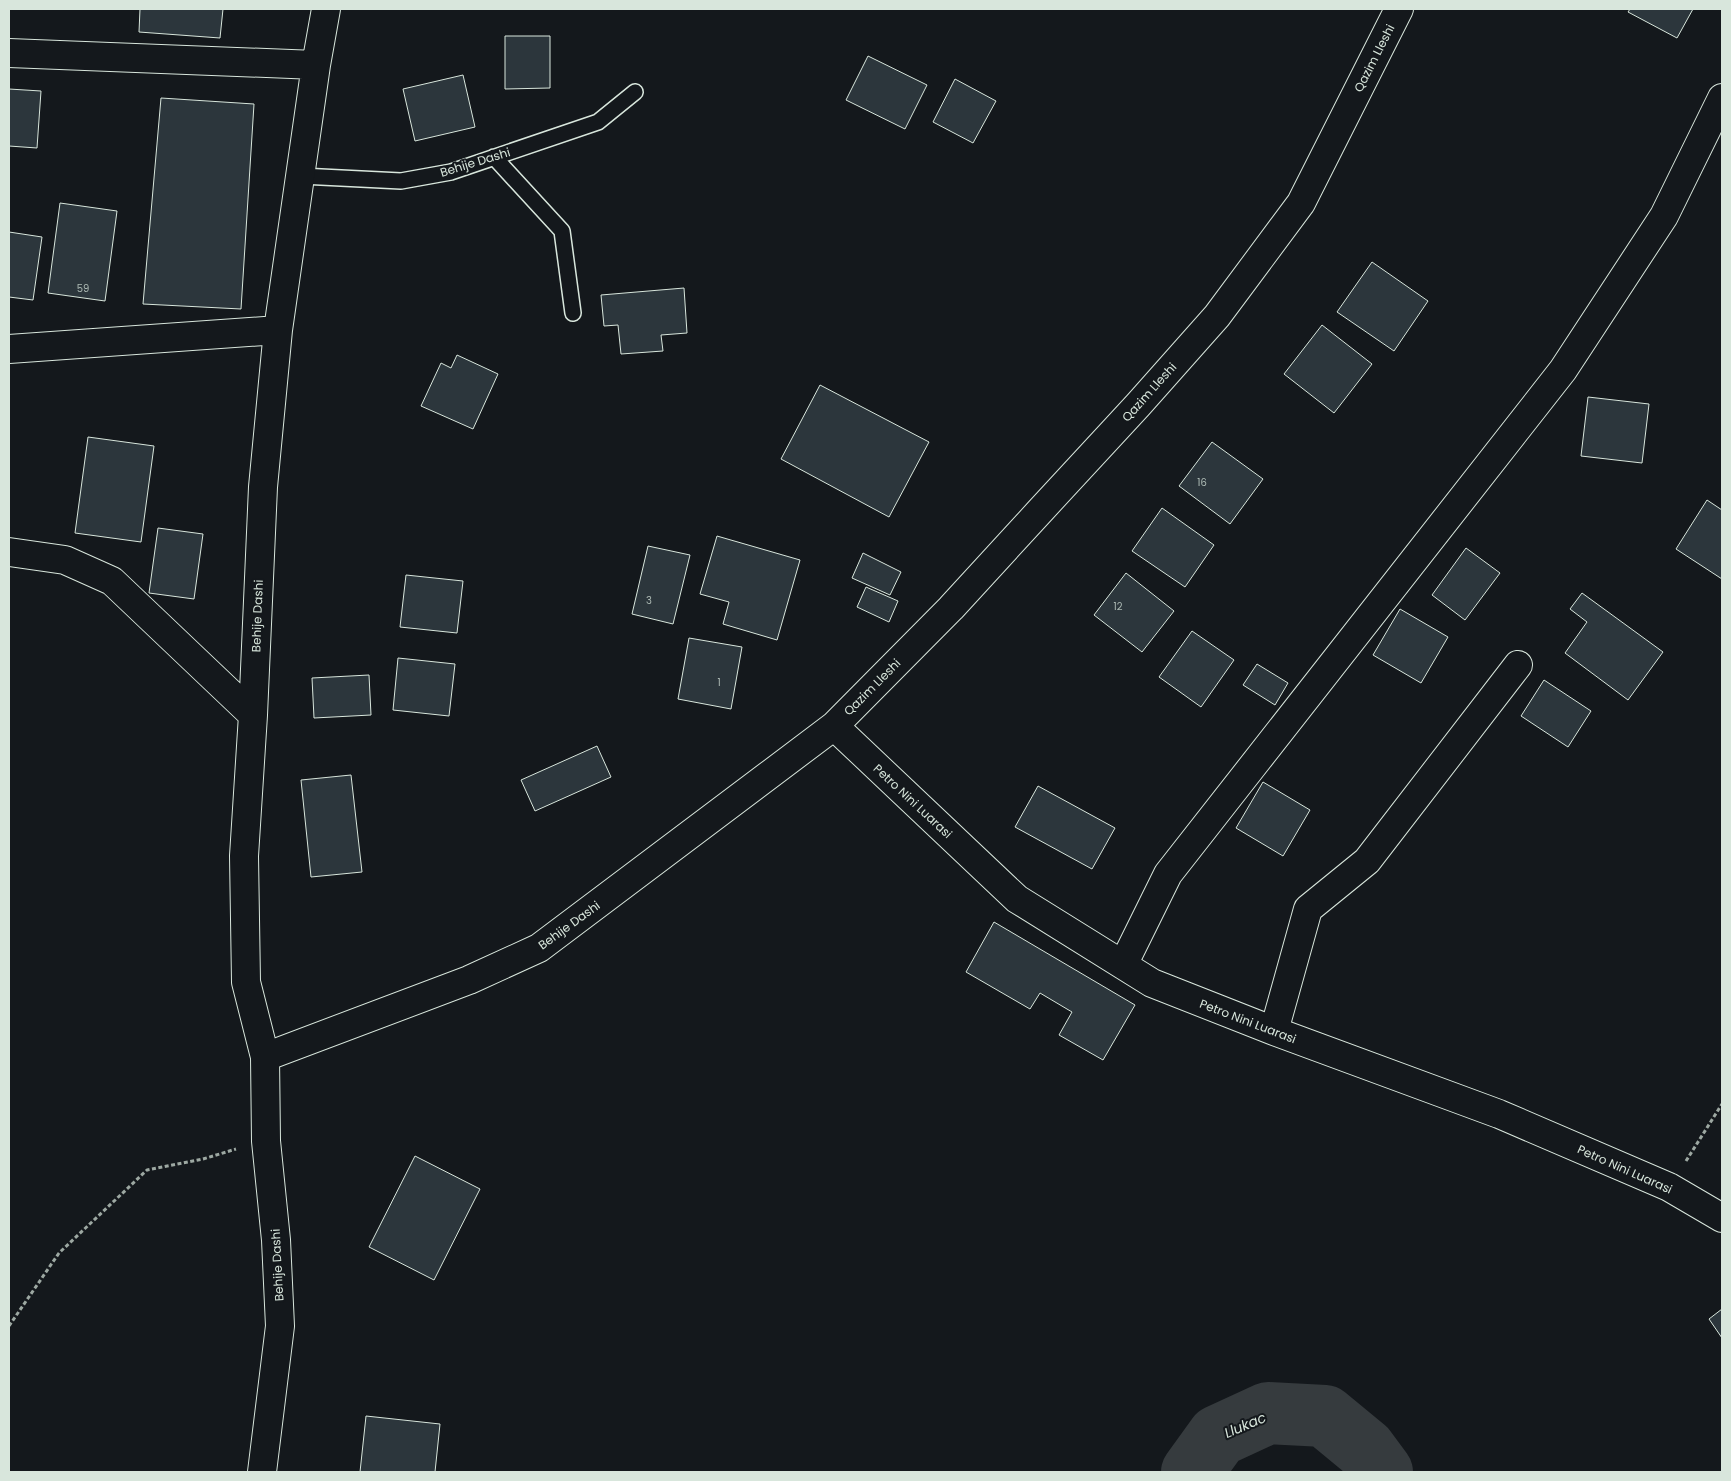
<svg xmlns="http://www.w3.org/2000/svg" width="1731" height="1481" font-family="Poppins,sans-serif">
<style>
.lines{fill:none;stroke-linecap:round;stroke-linejoin:round}
.river{stroke:#363b3e;stroke-width:62}
.building{fill:#2c363c;stroke:#d8e6dc}
.lane-casing{stroke:#d8e6dc;stroke-width:18}
.street-casing{stroke:#d8e6dc;stroke-width:30}
.path{stroke:#9da8a2;stroke-width:3;stroke-dasharray:4 2.5;stroke-linecap:butt}
.lane{stroke:#14181c;stroke-width:15}
.street{stroke:#14181c;stroke-width:28}
.labels{text-anchor:middle;dominant-baseline:central;stroke-width:4;stroke-linejoin:round;paint-order:stroke}
.number-label{font-size:10px;fill:#adbab4}
.street-label{font-size:12px;fill:#d8e6dc;stroke:#14181c}
.water-label{font-size:14px;font-style:italic;fill:#d8e6dc;stroke:#14181c}
</style>
<rect width="100%" height="100%" fill="#14181c"/>
<g class="lines">
<!-- river -->
<path class="river" d="M1192,1472L1218,1436L1268,1413L1325,1416L1365,1449L1382,1472"/>
</g>
<!-- building -->
<path class="building" d="M140,9H223L220,38L139,32Z
M1630,9H1693L1677,38L1628,12Z
M505,36H550V88L505,89Z
M868,56L927,85L905,129L846,100Z
M463,75L475,127L415,141L403,89Z
M955,79L996,101L973,143L933,122Z
M9,89L41,91L37,148L9,146Z
M161,98L254,104L241,309L143,304Z
M60,203L117,211L105,301L48,293Z
M9,232L42,237L33,300L9,297Z
M1372,262L1428,301L1394,351L1337,312Z
M684,288L687,333L661,335L663,351L621,354L618,325L604,326L601,295Z
M1322,325L1372,364L1334,413L1284,374Z
M457,355L498,374L473,429L421,406L441,363L451,368Z
M820,385L929,442L889,517L781,459Z
M1588,397L1649,404L1642,463L1581,456Z
M88,437L154,446L141,542L75,533Z
M1212,442L1263,479L1230,524L1179,486Z
M1707,500L1722,510V579L1676,549Z
M1162,508L1214,545L1185,587L1132,551Z
M158,528L203,534L194,599L149,593Z
M717,536L800,560L777,640L723,624L729,602L700,594Z
M648,546L690,555L673,624L632,614Z
M1466,548L1500,573L1465,620L1432,595Z
M863,553L901,572L890,595L852,578Z
M1126,573L1174,611L1142,652L1094,615Z
M406,575L463,581L457,633L400,627Z
M866,587L898,601L889,622L857,607Z
M1582,593L1663,652L1628,700L1565,653L1587,622L1570,609Z
M1400,609L1448,637L1421,683L1373,655Z
M1192,631L1234,660L1201,707L1159,677Z
M689,638L742,647L731,709L678,699Z
M398,658L455,664L449,716L393,710Z
M1257,664L1288,683L1275,705L1243,685Z
M369,675L371,715L314,718L312,678Z
M1544,680L1591,711L1568,747L1521,716Z
M597,746L611,777L535,811L521,780Z
M351,775L362,872L311,877L301,780Z
M1263,782L1310,810L1283,856L1236,828Z
M1038,786L1115,828L1092,869L1015,827Z
M994,922L1135,1005L1103,1060L1059,1035L1072,1012L1040,993L1030,1009L966,972Z
M415,1156L480,1189L434,1280L369,1247Z
M1722,1309V1338L1709,1319Z
M366,1416L440,1424L435,1472H360Z"/>
<g class="lines">
<defs>
<path id="lane" d="M494,157L562,231L573,313
M301,176L401,181L451,172L598,122L635,92"/>
<path id="street" d="M9,53L316,65
M9,349L278,330
M9,552L65,560L112,581L253,715
M834,726L1017,899L1152,983L1274,1031L1499,1114L1669,1187L1722,1218
M1123,965L1168,874L1563,370L1664,216L1722,98
M1274,1031L1308,909L1367,861L1518,665
M265,1057L469,980L539,948L834,726L951,608L1040,511L1138,405L1217,316L1301,203L1399,9
M262,1472L280,1326L276,1240L266,1141L265,1057L246,982L244,856L253,715L263,487L278,330L316,65L326,9"/>
</defs>
<!-- lane casing -->
<use href="#lane" class="lane-casing"/>
<!-- street casing -->
<use href="#street" class="street-casing"/>
<!-- path -->
<path class="path" d="M1686,1161L1722,1104
M9,1326L59,1253L147,1170L203,1159L236,1149"/>
<!-- lane -->
<use href="#lane" class="lane"/>
<!-- street -->
<use href="#street" class="street"/>
</g>
<g class="labels">
<!-- number labels -->
<g class="number-label">
<text x="83" y="288">59</text>
<text x="1202" y="482">16</text>
<text x="649" y="600">3</text>
<text x="1118" y="606">12</text>
<text x="719" y="682">1</text>
</g>
<!-- street labels -->
<g class="street-label">
<text transform="translate(1374 58) rotate(-63)">Qazim Lleshi</text>
<text transform="translate(475 162) rotate(-17)">Behije Dashi</text>
<text transform="translate(1149 392) rotate(-48)">Qazim Lleshi</text>
<text transform="translate(257 616) rotate(-88)">Behije Dashi</text>
<text transform="translate(872 687) rotate(-45)">Qazim Lleshi</text>
<text transform="translate(913 801) rotate(43)">Petro Nini Luarasi</text>
<text transform="translate(569 925) rotate(-36)">Behije Dashi</text>
<text transform="translate(1248 1021) rotate(21)">Petro Nini Luarasi</text>
<text transform="translate(1625 1169) rotate(24)">Petro Nini Luarasi</text>
<text transform="translate(277 1265) rotate(-93)">Behije Dashi</text>
</g>
<!-- water labels -->
<g class="water-label">
<text transform="translate(1245 1425) rotate(-23)">Llukac</text>
</g>
</g>
<!-- border -->
<rect width="1731" height="1481" fill="none" stroke="#d8e6dc" stroke-width="20"/>
</svg>
